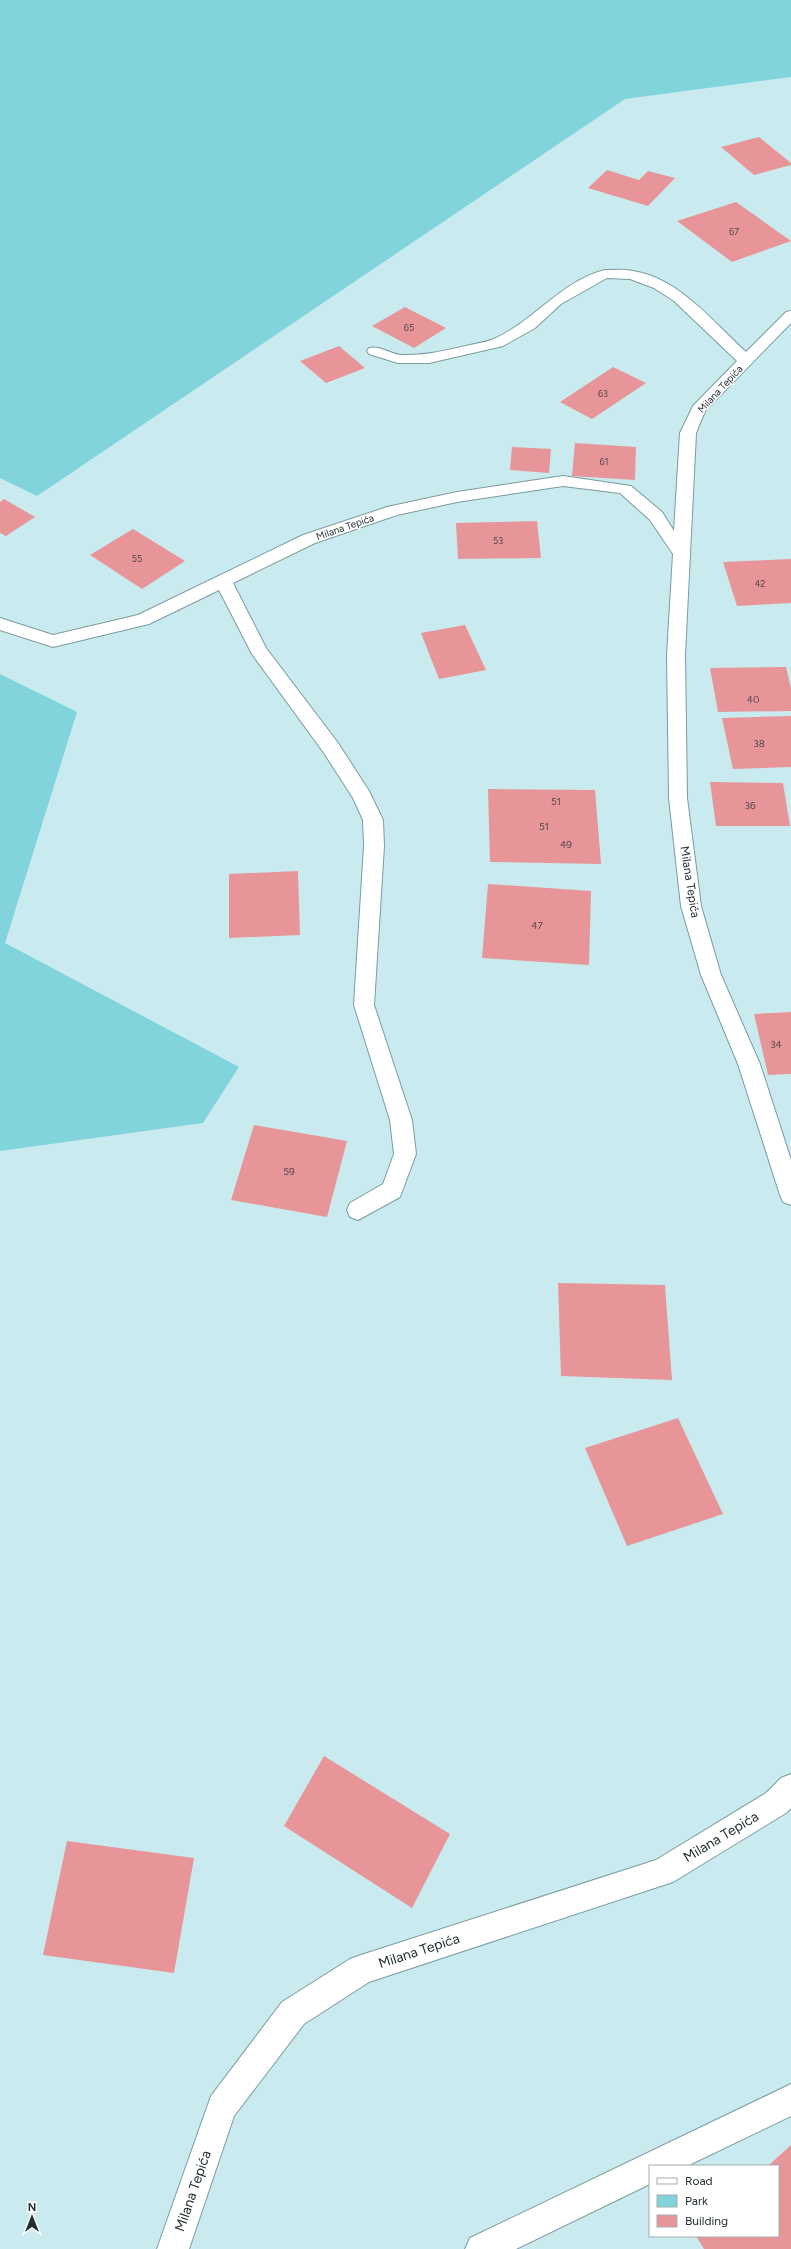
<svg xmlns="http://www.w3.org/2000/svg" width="791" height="2249" font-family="Figtree,sans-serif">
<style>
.green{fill:#81d3dc}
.building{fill:#e79599}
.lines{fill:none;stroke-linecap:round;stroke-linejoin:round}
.minor-casing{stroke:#7b9b9f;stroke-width:2}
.minor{fill:#fff;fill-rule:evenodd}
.labels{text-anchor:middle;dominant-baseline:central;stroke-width:3;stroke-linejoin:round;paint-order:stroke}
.far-number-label{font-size:9px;fill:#53484b}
.far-street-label{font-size:10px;fill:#222f31;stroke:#fff}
.number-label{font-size:10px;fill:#53484b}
.street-label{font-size:12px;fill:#222f31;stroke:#fff}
.near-street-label{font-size:14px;fill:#222f31;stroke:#fff}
</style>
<rect width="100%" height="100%" fill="#c9ebef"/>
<!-- green -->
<path class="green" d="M0,0H791V77L625,99L37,496L0,478Z
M0,674L77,712L5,943L239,1067L203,1123L0,1151Z"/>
<!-- building -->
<path class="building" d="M759,137L791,163V165L754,175L721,147Z
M607,170L639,180L648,171L675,178L648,206L588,188Z
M736,202L791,241L732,262L677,221Z
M405,307L446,328L414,348L372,326Z
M339,346L365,368L326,383L300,361Z
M613,367L646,383L592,419L560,402Z
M575,443L636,447L635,480L572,476Z
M512,447L551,449L549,473L510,470Z
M4,499L35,517L6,536L0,533V502Z
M537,521L541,558L458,559L456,523Z
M133,529L185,561L142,589L90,555Z
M791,559V603L737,606L723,562Z
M465,625L486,670L439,679L421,633Z
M786,667L791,688V711L718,712L710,668Z
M791,716V767L733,769L722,718Z
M710,782L783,783L790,826H716Z
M488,789L595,790L601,864L490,862Z
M298,871L300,935L229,938V874Z
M488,884L591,891L589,965L482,958Z
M791,1012V1074L768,1075L754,1014Z
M254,1125L347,1141L327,1217L231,1200Z
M558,1283L665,1285L672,1380L561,1376Z
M678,1418L723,1514L627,1546L585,1448Z
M324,1756L450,1834L412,1908L284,1826Z
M67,1841L194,1858L174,1973L43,1955Z
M791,2145V2249H704L696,2236H778V2166H768Z"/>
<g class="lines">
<defs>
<path id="minor" d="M605,270C614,270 624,269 633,271C679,278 713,322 746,352L786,312L791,311V323L705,411L696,433L685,655L687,798L701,906L721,975L760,1064L791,1160V1205L783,1202L780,1195L738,1064L701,975L681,906L669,798L667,655L673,554L650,520L620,493L563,486L457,502L397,515L315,543L233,583L266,648L338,743L369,791L383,820L384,846L374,1005L412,1120L416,1154L400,1197L358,1220L350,1217L347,1210L350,1203L383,1184L394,1154L390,1120L354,1005L364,846L363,820L353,798L324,753L252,654L219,590L149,624L53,647L0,630V618L53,635L138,615L303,535L387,507L457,492L563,476L631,486L662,512L674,531L680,433L693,406L737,361L674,301L654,288L630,279L607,278L561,304L535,328L503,346L429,363H398L369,354L367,351L369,348C380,345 390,354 401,355C425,356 447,350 470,345C478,343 487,342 494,339C534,321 561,281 605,270Z
M791,1774V1808L786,1813L673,1882L369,1982L304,2024L234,2116L189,2249H157L211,2096L282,2002L350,1959L361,1955L656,1860L766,1793L781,1778Z
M791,2084V2116L687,2166H650V2184L516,2249H465L470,2238Z"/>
</defs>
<!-- minor casing -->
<use href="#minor" class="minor-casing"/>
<!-- minor -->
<use href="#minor" class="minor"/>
</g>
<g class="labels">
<!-- far-number labels -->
<g class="far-number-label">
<text x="734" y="231">67</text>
<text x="409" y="327">65</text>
<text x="603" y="393">63</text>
<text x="604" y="461">61</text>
<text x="498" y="540">53</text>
<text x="137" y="558">55</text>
<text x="760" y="583">42</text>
</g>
<!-- far-street labels -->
<g class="far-street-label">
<text transform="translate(720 389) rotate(-47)">Milana Tepića</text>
<text transform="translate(345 527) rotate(-19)">Milana Tepića</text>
</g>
<!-- number labels -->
<g class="number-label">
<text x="753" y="699">40</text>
<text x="759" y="743">38</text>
<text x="556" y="801">51</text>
<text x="750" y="805">36</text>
<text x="544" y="826">51</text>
<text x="566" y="844">49</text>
<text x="537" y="925">47</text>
<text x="776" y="1044">34</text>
<text x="289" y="1171">59</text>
</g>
<!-- street labels -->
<g class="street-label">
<text transform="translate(690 882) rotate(81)">Milana Tepića</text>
</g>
<!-- near-street labels -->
<g class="near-street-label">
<text transform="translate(721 1837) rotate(-31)">Milana Tepića</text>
<text transform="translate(419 1951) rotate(-18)">Milana Tepića</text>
<text transform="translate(193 2191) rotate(-71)">Milana Tepića</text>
</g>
</g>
<!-- legend -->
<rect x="649" y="2165" width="130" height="72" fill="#ffffff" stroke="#a7acad"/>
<rect x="657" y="2178" width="20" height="6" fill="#ffffff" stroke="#a7acad"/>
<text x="685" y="2185" font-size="12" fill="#222f31">Road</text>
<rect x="657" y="2195" width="20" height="12" fill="#81d3dc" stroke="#a7acad"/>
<text x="685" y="2205" font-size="12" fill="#222f31">Park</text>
<rect x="657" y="2215" width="20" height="12" fill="#e79599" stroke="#a7acad"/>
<text x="685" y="2225" font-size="12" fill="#222f31">Building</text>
<!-- north arrow -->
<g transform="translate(32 2217)" stroke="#ffffff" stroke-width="3" paint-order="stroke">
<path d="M0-3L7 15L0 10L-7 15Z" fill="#222f31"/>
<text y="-6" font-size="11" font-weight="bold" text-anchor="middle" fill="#222f31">N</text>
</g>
</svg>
